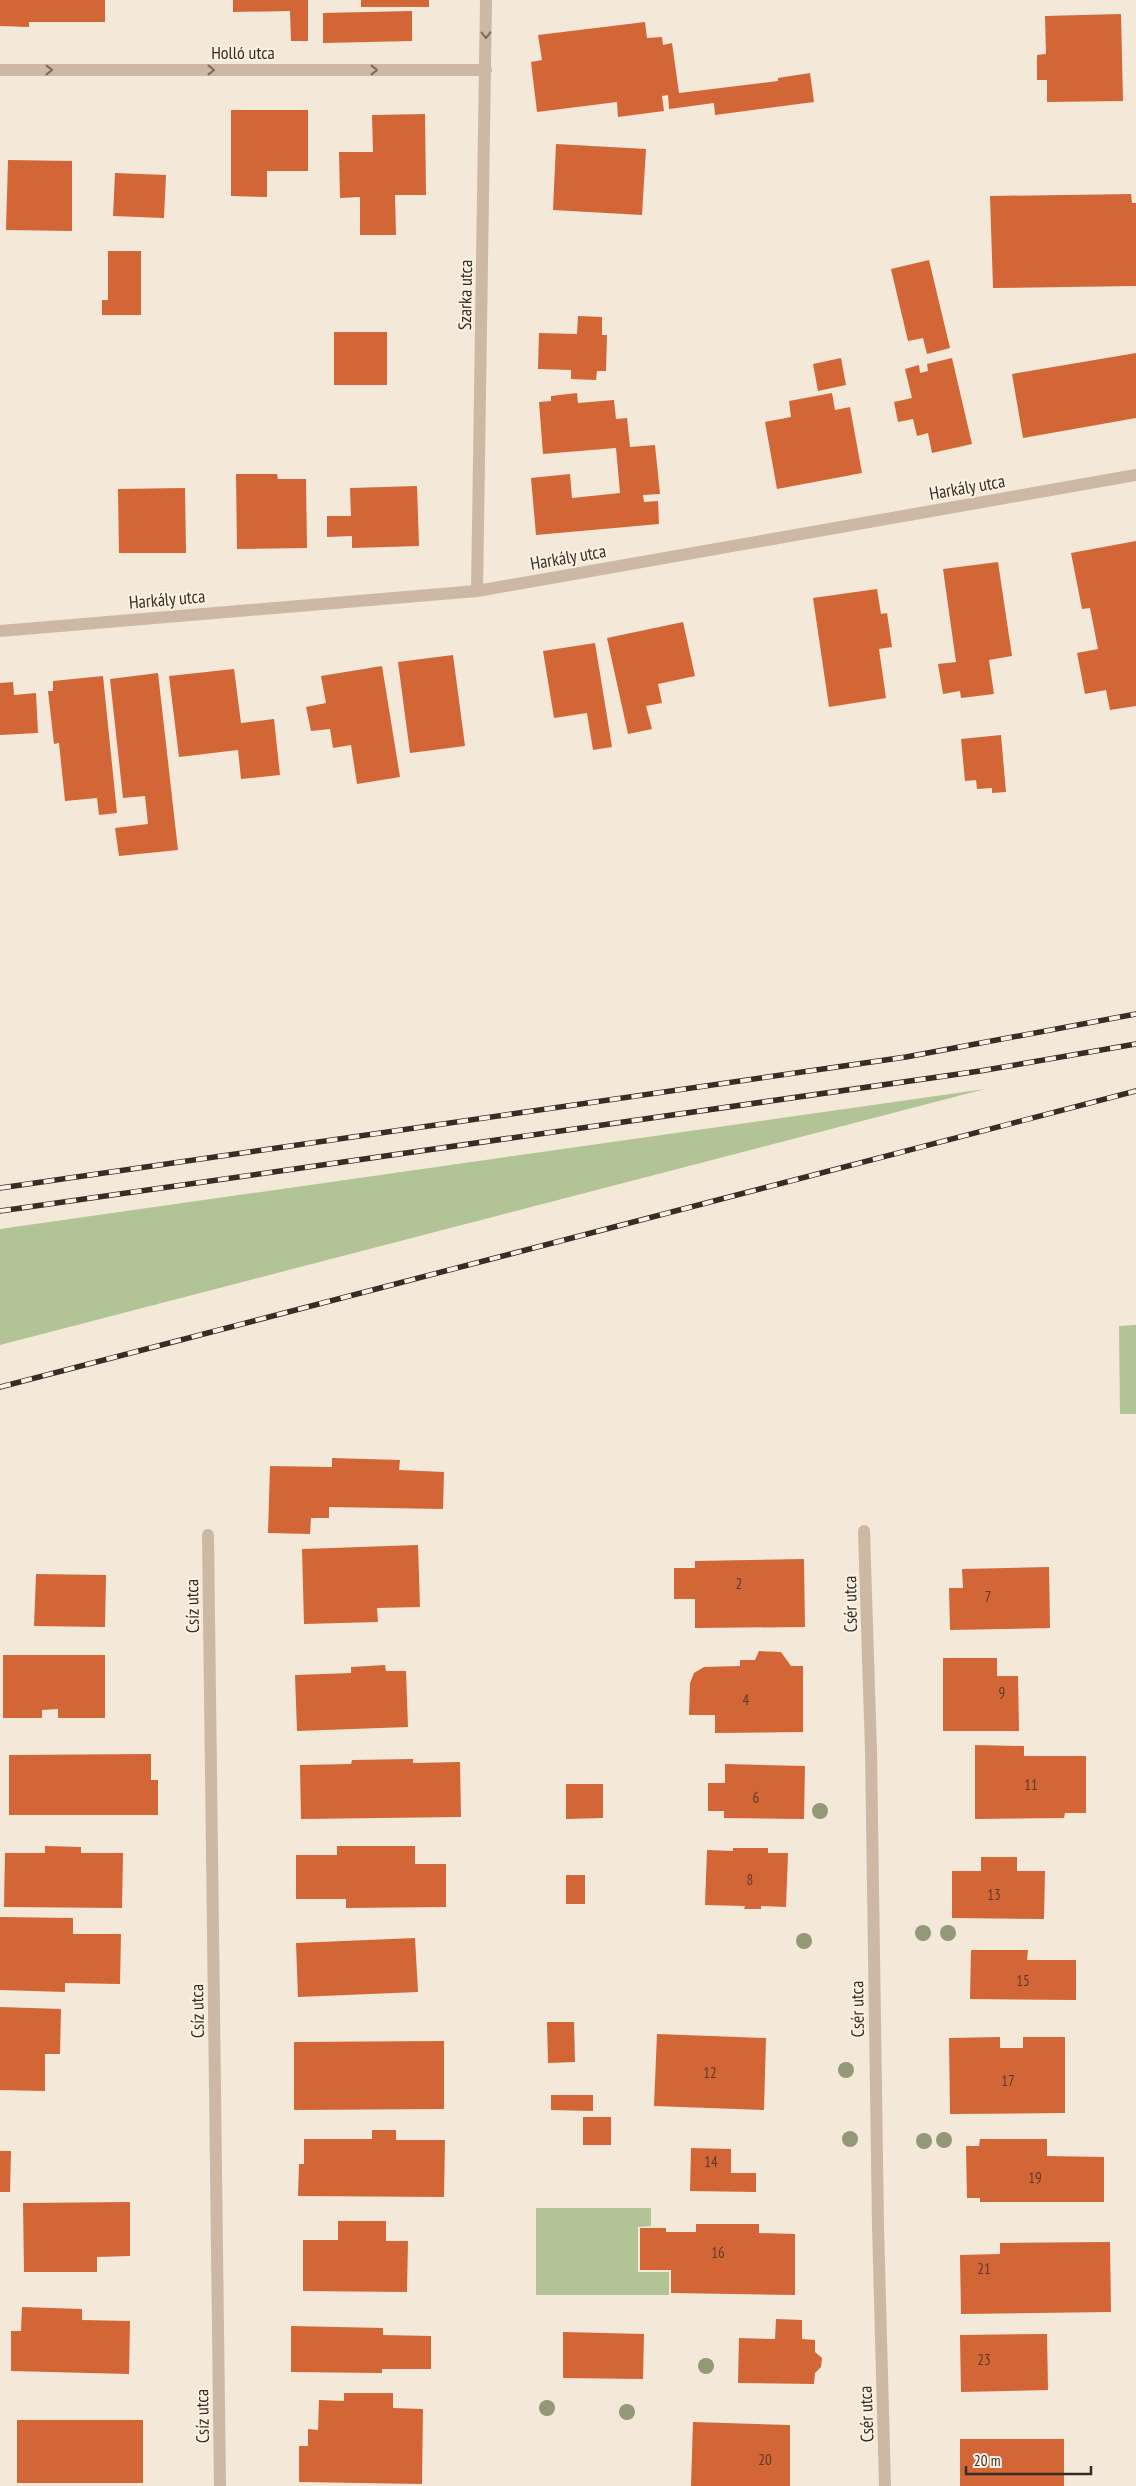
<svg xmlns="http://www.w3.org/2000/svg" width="1136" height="2486" font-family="'PT Sans Narrow',sans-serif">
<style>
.green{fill:#b2c496}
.building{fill:#d26637}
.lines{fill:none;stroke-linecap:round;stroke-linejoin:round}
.minor{stroke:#cdb8a3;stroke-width:12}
.rail-casing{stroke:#372c26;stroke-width:5.5}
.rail{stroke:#fbf2e4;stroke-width:4;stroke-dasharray:11;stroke-linecap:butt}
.tree{fill:#939977}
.oneway{stroke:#7a6b5e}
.labels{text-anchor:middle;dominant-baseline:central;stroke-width:4;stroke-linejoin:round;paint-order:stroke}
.number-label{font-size:15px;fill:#5e3a2a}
.street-label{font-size:18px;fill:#372c26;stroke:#fbf2e4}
</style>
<rect width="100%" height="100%" fill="#f4e8d8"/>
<!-- green -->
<path class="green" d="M985,1089L0,1345V1229Z
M1136,1325V1414H1120L1119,1326Z
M536,2208H651V2226L638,2227V2272H669V2295H536Z"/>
<!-- building -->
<path class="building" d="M0,0H105V22H29V27L0,26Z
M233,0H308V41H291L290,11L233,12Z
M361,0H429V7H361Z
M412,11V41L323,43V13Z
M1121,14L1123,101L1047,102V80H1037V55L1046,54L1045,16Z
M645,22L647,38L662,37L663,45L672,43L679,93L778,81V78L810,73L814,102L715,115L714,103L669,109L668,95L662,96L664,111L618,117L617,102L537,112L531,62L542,60L538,35Z
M231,110H308V171H267V197L231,196Z
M425,114L426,195H395L396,235H360V197L340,198L339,152H373L372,115Z
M556,144L646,149L642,215L553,210Z
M8,160L72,161V231L6,230Z
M115,173L166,175L164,218L113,216Z
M1131,194L1132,203H1136V286L993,288L990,196Z
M108,251H141V315H102V300H108Z
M929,260L950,348L927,354L923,338L908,341L891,269Z
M578,316L602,317V335H607L606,371H597L596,380L571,379V370L538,369L539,333L577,334Z
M334,332H387V385H334Z
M1136,353V418L1023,438L1012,374Z
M841,358L846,385L818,391L813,364Z
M952,358L972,444L932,453L928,433L917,436L913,419L898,422L894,402L912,398L905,369L919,365L920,373L928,371L927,364Z
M577,393L578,403L614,400L616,419L627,418L630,447L655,445L660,494L643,495L644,502L658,501L659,524L536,535L531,478L570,474L572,498L620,493L616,448L543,454L539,402L551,401V396Z
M832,393L835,410L850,407L862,473L777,489L765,422L791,417L789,401Z
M236,474H277L278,479H306L307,548L237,549Z
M417,486L419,546L352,548V536L327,537V516H351L350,488Z
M185,488L186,553H119L118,489Z
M1136,541V706L1110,710L1106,690L1085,694L1077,653L1098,649L1090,608L1082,609L1071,553Z
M998,562L1012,656L989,660L994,694L961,698L960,691L943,694L938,664L956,662L943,569Z
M877,589L881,614L887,613L892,647L879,649L886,698L829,707L813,598Z
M683,622L695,676L658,684L662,703L646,706L652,729L628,734L607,638Z
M595,643L612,747L593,750L587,713L554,718L543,651Z
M453,655L465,746L410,753L398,662Z
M382,666L400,777L357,784L351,745L333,748L330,729L311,731L306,707L326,703L321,676Z
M234,669L241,723L274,719L280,775L241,779L238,750L179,757L169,676Z
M158,673L178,850L119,856L115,828L148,824L145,796L123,798L110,679Z
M103,676L117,813L99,815L97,798L65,801L59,743L54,744L48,691H53V681Z
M13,682L14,695L36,693L38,733L0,735V683Z
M1001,735L1006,792L992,793V788L977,789L976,780L965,781L961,739Z
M332,1458L400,1460L399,1470L444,1472L443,1509L329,1507V1518H311L310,1534L268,1533L270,1466L332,1467Z
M418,1545L420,1607L377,1608L378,1622L304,1624L302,1549Z
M804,1559L805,1627L695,1628V1599H674V1568H695V1561Z
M1049,1567L1050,1628L950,1630L949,1588H963L962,1569Z
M36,1574L106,1575L105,1627L34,1626Z
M759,1651L781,1652L791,1666H803V1732L715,1733V1715H689L690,1683L694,1673L704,1667L740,1666V1660H755Z
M3,1655H105V1718H58V1709L42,1710V1718H3Z
M943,1658H997V1676H1018L1019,1731H943Z
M385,1665L386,1671H406L408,1727L297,1731L295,1675L351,1673V1667Z
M975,1745L1024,1746V1756H1086V1813H1065L1064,1818L975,1819Z
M151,1754V1780H158V1815H9V1755Z
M413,1759V1763L460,1762L461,1817L301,1819L300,1765L351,1764L352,1760Z
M725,1764L805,1766L804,1819L724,1818V1811H708V1783H725Z
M566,1784H603V1818L566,1819Z
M45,1846L81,1847V1853H123L122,1908L4,1907L5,1853H45Z
M337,1846H415V1864H446V1907L346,1908V1899H296V1855H337Z
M733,1848H768V1853H788L786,1907L761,1906V1909H744L745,1906L705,1905L707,1850L733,1851Z
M981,1857H1017V1871H1045L1044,1919L952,1918V1871H981Z
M566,1875H585V1904H566Z
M0,1917L73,1918V1934H121L120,1984L65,1983V1992L0,1990Z
M415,1938L418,1992L298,1997L296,1943Z
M971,1950H1028L1027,1960H1076V2000L970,1999Z
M0,2007L61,2009L60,2054H45V2091L0,2090Z
M547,2022H574L575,2062L548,2063Z
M657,2034L766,2038L764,2110L654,2106Z
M1000,2037V2048H1023V2037H1065V2113L950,2114L949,2038Z
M444,2041V2109L294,2110V2042Z
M551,2095H593V2111L551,2110Z
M583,2117H611V2145H583Z
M372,2130H396V2140H445L444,2197L298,2196L299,2164H304V2139H372Z
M980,2139H1047V2156L1104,2157V2202H980V2198H967L966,2146H979Z
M691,2148L731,2149V2173H756V2192L690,2191Z
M0,2151H11L10,2192H0Z
M130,2202V2256L97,2257V2272H24L23,2203Z
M338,2221H386V2241H408L407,2292L303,2291V2240H338Z
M696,2224H759V2233L795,2234V2295L671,2293V2270H640V2228H666V2232H696Z
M1110,2242L1111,2312L961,2314L960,2255L1000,2254V2243Z
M22,2307L82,2309V2320L130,2321L129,2374L11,2371V2331H21Z
M776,2319L802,2320V2339L815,2340V2352L822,2358L821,2367L815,2373L814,2384L738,2383L739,2338L775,2339Z
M291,2326L383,2328V2335L431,2336V2369H382V2373L291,2372Z
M563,2332L644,2334L643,2379L563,2378Z
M1047,2334L1048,2390L961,2392L960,2335Z
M344,2393H393V2408L423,2409L422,2484L299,2482V2446H308V2429L318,2430L319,2400L344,2401Z
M17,2420H143V2483H17Z
M693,2422L790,2425V2486H691Z
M960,2439H1064V2486H960Z"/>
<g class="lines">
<!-- minor -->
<path class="minor" d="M0,70H486
M477,591L486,0
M0,631L477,591L1136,475
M864,1531L871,1751L878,2226L885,2486
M208,1535L220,2486"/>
<defs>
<path id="rail" d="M0,1188L906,1057L1136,1014
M0,1211L980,1071L1136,1044
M0,1387L1136,1091"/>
</defs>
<!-- rail casing -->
<use href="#rail" class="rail-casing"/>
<!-- rail -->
<use href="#rail" class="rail"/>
</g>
<!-- trees -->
<g class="tree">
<circle cx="820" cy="1811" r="8"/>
<circle cx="923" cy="1933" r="8"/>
<circle cx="948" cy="1933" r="8"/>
<circle cx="804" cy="1941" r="8"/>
<circle cx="846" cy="2070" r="8"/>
<circle cx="850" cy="2139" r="8"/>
<circle cx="944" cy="2140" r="8"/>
<circle cx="924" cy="2141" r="8"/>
<circle cx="706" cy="2366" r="8"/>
<circle cx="547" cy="2408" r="8"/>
<circle cx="627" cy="2412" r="8"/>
</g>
<!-- one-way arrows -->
<defs><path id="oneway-chevron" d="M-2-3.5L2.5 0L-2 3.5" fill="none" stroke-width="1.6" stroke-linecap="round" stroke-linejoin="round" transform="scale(1.25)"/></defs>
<g class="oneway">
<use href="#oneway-chevron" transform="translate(486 35) rotate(89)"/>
<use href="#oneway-chevron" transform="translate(49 70)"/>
<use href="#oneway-chevron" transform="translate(211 70)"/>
<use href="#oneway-chevron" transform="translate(374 70)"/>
</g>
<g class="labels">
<!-- number labels -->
<g class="number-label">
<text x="739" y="1583">2</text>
<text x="988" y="1596">7</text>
<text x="1002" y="1692">9</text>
<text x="746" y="1699">4</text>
<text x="1031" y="1784">11</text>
<text x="756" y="1797">6</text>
<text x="750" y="1879">8</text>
<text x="994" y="1894">13</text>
<text x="1023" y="1980">15</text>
<text x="710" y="2072">12</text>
<text x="1008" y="2080">17</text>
<text x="711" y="2161">14</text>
<text x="1035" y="2177">19</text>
<text x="718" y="2252">16</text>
<text x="984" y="2268">21</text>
<text x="984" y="2359">23</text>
<text x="765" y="2459">20</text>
</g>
<!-- street labels -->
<g class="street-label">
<text x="243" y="52">Holló utca</text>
<text transform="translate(465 295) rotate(-89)">Szarka utca</text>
<text transform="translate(967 487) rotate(-10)">Harkály utca</text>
<text transform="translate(568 557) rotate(-10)">Harkály utca</text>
<text transform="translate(167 599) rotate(-5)">Harkály utca</text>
<text transform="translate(850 1604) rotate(-91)">Csér utca</text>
<text transform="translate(192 1606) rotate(-91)">Csíz utca</text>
<text transform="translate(857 2009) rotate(-91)">Csér utca</text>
<text transform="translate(197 2011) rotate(-91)">Csíz utca</text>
<text transform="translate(866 2414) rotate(-92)">Csér utca</text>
<text transform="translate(202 2416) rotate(-91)">Csíz utca</text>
</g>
</g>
<!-- scale -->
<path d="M966 2466v8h125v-8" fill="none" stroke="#372c26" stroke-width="2.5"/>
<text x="974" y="2466" font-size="15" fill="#372c26" stroke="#fbf2e4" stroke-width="4" paint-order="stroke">20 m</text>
</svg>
